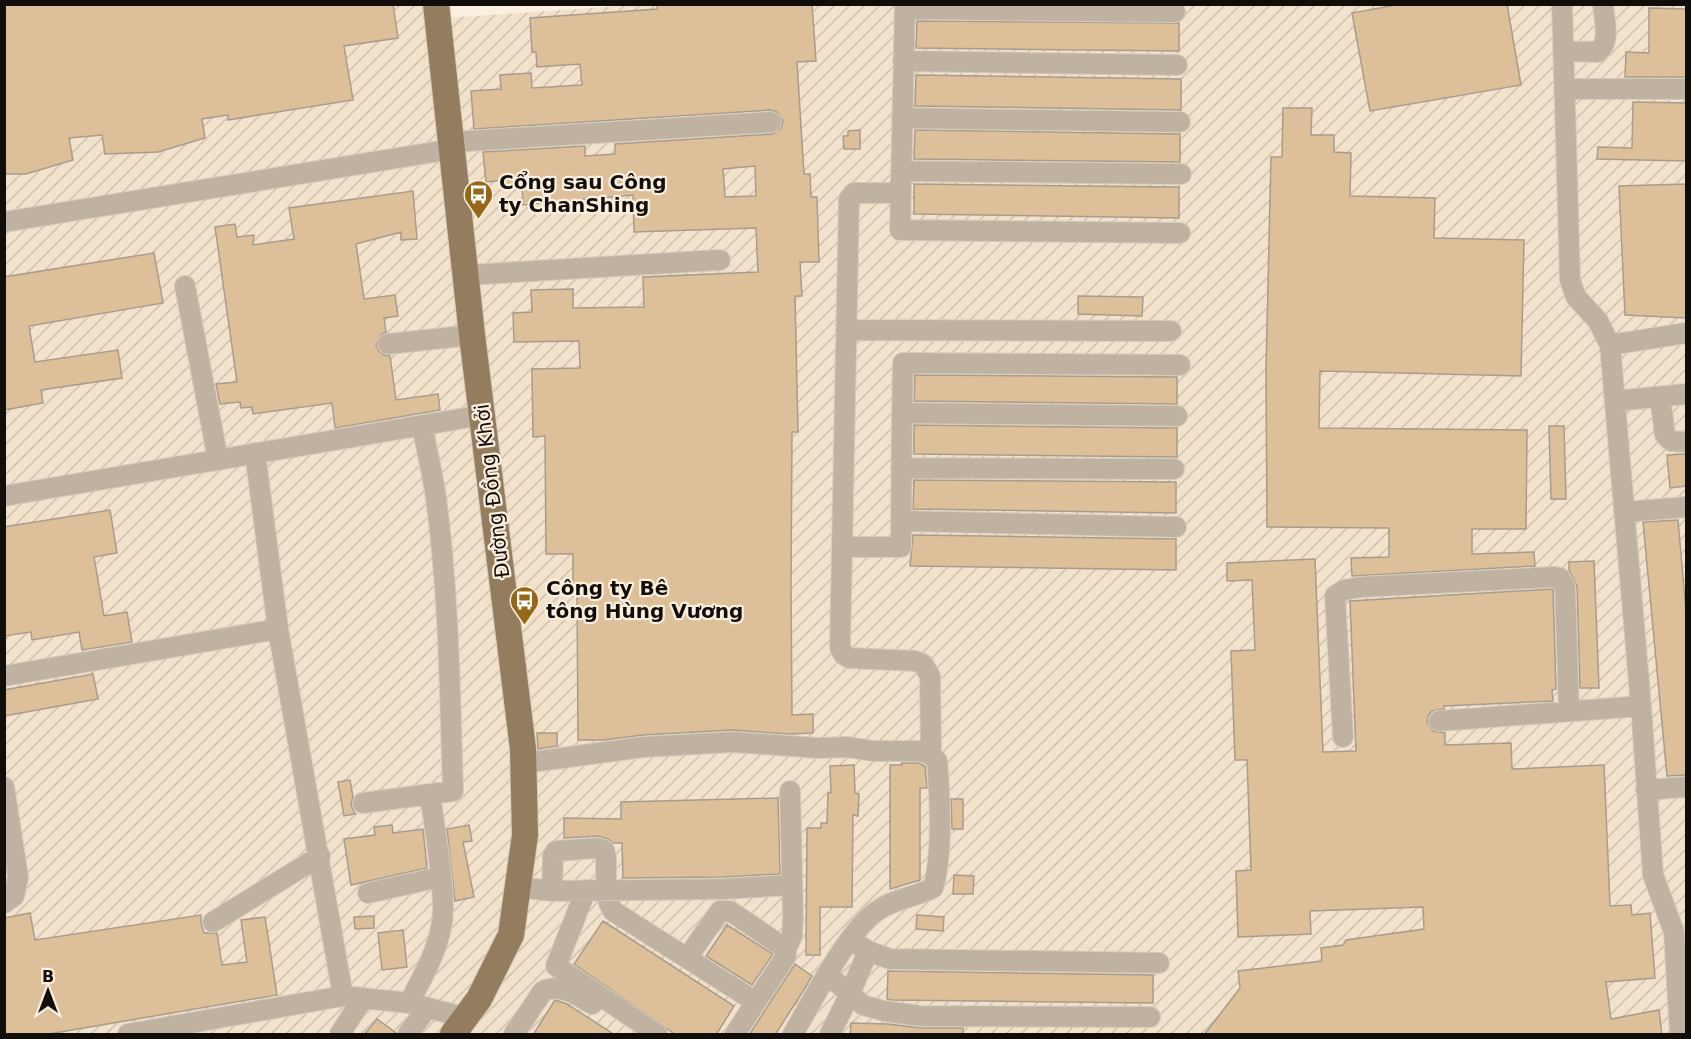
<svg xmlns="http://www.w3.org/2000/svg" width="1691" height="1039" font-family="'DejaVu Sans',sans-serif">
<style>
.industrial{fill:url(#industrial-furrows)}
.building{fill:#ddbf99;stroke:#a89c8d;stroke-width:1.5;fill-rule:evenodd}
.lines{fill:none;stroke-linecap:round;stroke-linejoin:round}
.minor-casing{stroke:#d6cbbd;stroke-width:22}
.major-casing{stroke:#d6cbbd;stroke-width:28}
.minor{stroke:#bfb2a1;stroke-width:20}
.major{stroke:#947d5f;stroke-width:26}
.labels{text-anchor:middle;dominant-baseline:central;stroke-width:4.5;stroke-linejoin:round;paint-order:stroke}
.poi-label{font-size:20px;font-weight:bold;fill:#110d08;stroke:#fbefdf;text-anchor:start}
.street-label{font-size:20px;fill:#110d08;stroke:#fbefdf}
</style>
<defs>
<pattern id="industrial-furrows" width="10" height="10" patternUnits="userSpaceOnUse" patternTransform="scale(1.5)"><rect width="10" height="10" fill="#f2e2cc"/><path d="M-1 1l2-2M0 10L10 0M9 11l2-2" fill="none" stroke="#cec1ae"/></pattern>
</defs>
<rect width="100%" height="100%" fill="#fbefdf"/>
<!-- industrial -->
<path class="industrial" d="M649,4L1686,5V975H1674L1677,1034H463L526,888L446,18Z
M5,5H429L516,750L517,836L503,932L443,1034H5Z"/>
<!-- building -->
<path class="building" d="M4,4H393L398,38L344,46L353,100L228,120V115L202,119L205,138L158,152L105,154L102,135L69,138L73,160L26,174H4Z
M657,4H812L816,61L797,62L804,174H810L811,197H817L819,262H800L802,296H795L798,432H792L791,586L792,715L813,714V733L788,734L732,730L643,735L604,740H578L577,587H573V554H546L545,436L533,437L532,369L580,368L579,341L514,342L513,313L532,312L531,290L573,289V308L644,307L643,277L758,272L756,228L634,232L633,195L523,205L522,186L505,188V180L486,182L483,152L585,146V156L615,154V144L772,134L781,128L783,121L777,112L770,110L474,129L471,91L501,89L500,75L531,73L532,88L582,85L580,64L537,67L536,52H532L530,18L657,9ZM755,166L756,196L725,197L723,169Z
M1401,4H1507L1521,85L1370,111L1352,13Z
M1649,8L1686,9V77H1625L1626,52L1649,53Z
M917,21L1179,23V51L916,48Z
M916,75L1181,79V110L915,106Z
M1633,102L1686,103V161L1597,159L1598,147L1632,148Z
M1283,108H1312L1311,135H1334V152L1351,153L1350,196L1435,198L1434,238L1524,240L1521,376L1320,371L1319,428L1527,430L1526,529H1472V554L1534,552L1535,566L1352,576L1351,558L1389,557V528L1267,527L1266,370L1271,157H1282Z
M860,130V149H844L843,136H848V131Z
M915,130L1180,134V162L914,159Z
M914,184L1179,187V218L914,214Z
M1686,184V318L1625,315L1619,186Z
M413,191L417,239L401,240V232L356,244L364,299L395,295L398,316L384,318L386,332L381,335L376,345L379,351L384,355L390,356L396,400L438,394L440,410L335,428L332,403L253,414L252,407L241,408L240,402L220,404L216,384L237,382L215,227L235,224L237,237L254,235L253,245L294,239L289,208Z
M154,253L163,303L29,326L35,362L118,350L122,378L41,390L43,403L4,410V277Z
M1078,296L1143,297L1142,316L1078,314Z
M915,375L1177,377V404L914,401Z
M914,425L1177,428V457L914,454Z
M1549,426H1564L1566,499H1551Z
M1686,454V486L1670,488L1667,455Z
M914,480L1176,482V513L913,509Z
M110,510L117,553L94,557L104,616L127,612L132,642L82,650L79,632L32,640L31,632L4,636V527Z
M1678,520L1686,612V775L1667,776L1643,522Z
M913,535L1176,539V570L910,566Z
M1315,559L1323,752L1356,751L1350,601L1553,589L1556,689L1552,690L1553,701L1444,706V709L1432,711L1428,716L1427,722L1433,731L1445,733V745L1511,743L1512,769L1604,765L1610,906L1631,905L1632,915L1650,913L1655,978L1606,982L1611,1019L1659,1010L1662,1035H1204L1240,988L1238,971L1322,961L1321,948L1343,945L1346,940L1424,929L1423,907L1310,911L1311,934L1238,937L1236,871L1251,870L1247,760H1235L1231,651L1255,650L1252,580L1227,581V563Z
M1594,561L1599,688H1580L1577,586L1569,570V562Z
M93,674L98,699L4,716V690Z
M537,733H557V746L538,749Z
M902,763H918L925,766L927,788H920V880L890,889V765H902Z
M854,765L855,793L859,794L858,816L853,815L852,907H820V955H806L807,828H821V823H827L828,793H831L830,766Z
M350,780L353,797L351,805L355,814L344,816L338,782Z
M778,798L780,874L723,877L623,878L622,843H613L608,839L598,836L564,838V818L621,819V802Z
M951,799H963V829H952Z
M392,825L393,833L423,829L427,868L351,885L344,839L375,835L374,827Z
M469,825L472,841L463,842L474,897L455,901L447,829Z
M954,875L974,876L973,894H953Z
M30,913L35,940L201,915V923L204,933H217L222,965L247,962L241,920L265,917L277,995L43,1035H4V918Z
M917,915L944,917L943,931L916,929Z
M374,916V928L355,929L354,917Z
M603,921L734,1006L716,1035H676L574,964Z
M727,925L773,954L752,985L706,956Z
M403,930L407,967L382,970L378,933Z
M795,964L812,976L805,988L775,1035H749Z
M888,971L1153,975V1003L892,1000L887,999Z
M555,1000L567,1004L615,1035H533Z
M377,1019L396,1033V1035H364Z
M851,1023L888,1024L921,1028H963V1035H850Z"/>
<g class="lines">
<defs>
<path id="minor" d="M905,4L901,185L894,193H854L849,199L840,647L843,654L849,658L915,661L923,664L930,676L931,755
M1562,4L1570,280L1576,297L1598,321L1610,345L1641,706L1653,875L1674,932L1680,1034
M905,9L1175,12
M1563,51L1598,52C1611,41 1604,20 1603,4
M903,61L1177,65
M1564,89H1686
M902,118L1180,122
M452,142L771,122
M901,171L1181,174
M901,185L900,230L1180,233
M4,222L453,149
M466,275L720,260
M185,286L218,460
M846,330L1171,331
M388,344L472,335
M1610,345L1686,333
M1660,397L1665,435L1671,441L1686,442
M1615,401L1686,394
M902,413L903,363L1180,365
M255,453L278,629L343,996
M901,468L1174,469
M4,496L483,415
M1624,512L1686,507
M901,521L1176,527
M842,547H901L902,413L1177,416
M4,676L278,629
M1439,721L1641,706
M1343,737L1335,596L1344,590L1361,587L1553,577L1560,578L1565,586L1569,711
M524,763L644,747L733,742L818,748L847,747L873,751H920L931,755L937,761C940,797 943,854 933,888C915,897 893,899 877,911C847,931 812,1002 793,1034
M4,787L18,877L14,896L4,903
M1646,790L1686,787
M363,803L453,791C450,697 449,600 437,506C434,479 427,452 422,425
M526,888L552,891L723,889L792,885
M586,890L556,966L657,1034
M608,890L609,903L613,911L756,1002
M552,891L553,856L556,851L598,848L604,850L606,857V890
M368,893L440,877
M213,922L320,856
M851,940L868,951L890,959L1159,963
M786,949L792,936L793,918L790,791
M687,958L720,911H730L786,949V956L735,1034
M828,975L863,1005L884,1011L921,1016L1150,1017
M409,1003C424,974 443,942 443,909C443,871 435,832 430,794
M128,1034L343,996L409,1003L467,1018
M340,1034L363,998
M408,1034L427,1008
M514,1034L543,991C559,983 577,995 592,1004
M830,1034L850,994L868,951"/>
<path id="major" d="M436,4L472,335L523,749L525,835L511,935L479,999L453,1034"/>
</defs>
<!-- minor casing -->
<use href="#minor" class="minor-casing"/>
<!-- major casing -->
<use href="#major" class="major-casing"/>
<!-- minor -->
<use href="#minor" class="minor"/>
<!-- major -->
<use href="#major" class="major"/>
</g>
<!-- icons -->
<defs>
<symbol id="bus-pin" viewBox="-11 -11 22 30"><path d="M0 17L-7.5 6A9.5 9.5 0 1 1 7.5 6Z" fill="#976718" stroke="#fbefdf"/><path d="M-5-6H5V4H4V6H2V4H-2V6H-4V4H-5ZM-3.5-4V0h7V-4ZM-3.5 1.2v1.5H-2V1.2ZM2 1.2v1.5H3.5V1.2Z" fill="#fff"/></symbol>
</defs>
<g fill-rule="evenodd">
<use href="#bus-pin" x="462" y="178" width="33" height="45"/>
<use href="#bus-pin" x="508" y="584" width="33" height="45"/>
</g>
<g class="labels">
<!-- poi labels -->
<g class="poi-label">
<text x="499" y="182">Cổng sau Công<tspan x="499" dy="23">ty ChanShing</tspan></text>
<text x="546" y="588">Công ty Bê<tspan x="546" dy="23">tông Hùng Vương</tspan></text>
</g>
<!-- street labels -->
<g class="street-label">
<text transform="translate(492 491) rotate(-97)">Đường Đồng Khởi</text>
</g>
</g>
<!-- border -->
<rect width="1691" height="1039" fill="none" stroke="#110d08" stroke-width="12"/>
<!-- north arrow -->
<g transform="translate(48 991)" stroke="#fbefdf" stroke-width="4.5" paint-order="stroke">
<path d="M0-4.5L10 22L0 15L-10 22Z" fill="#110d08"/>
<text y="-9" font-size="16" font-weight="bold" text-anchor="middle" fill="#110d08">B</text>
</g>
</svg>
